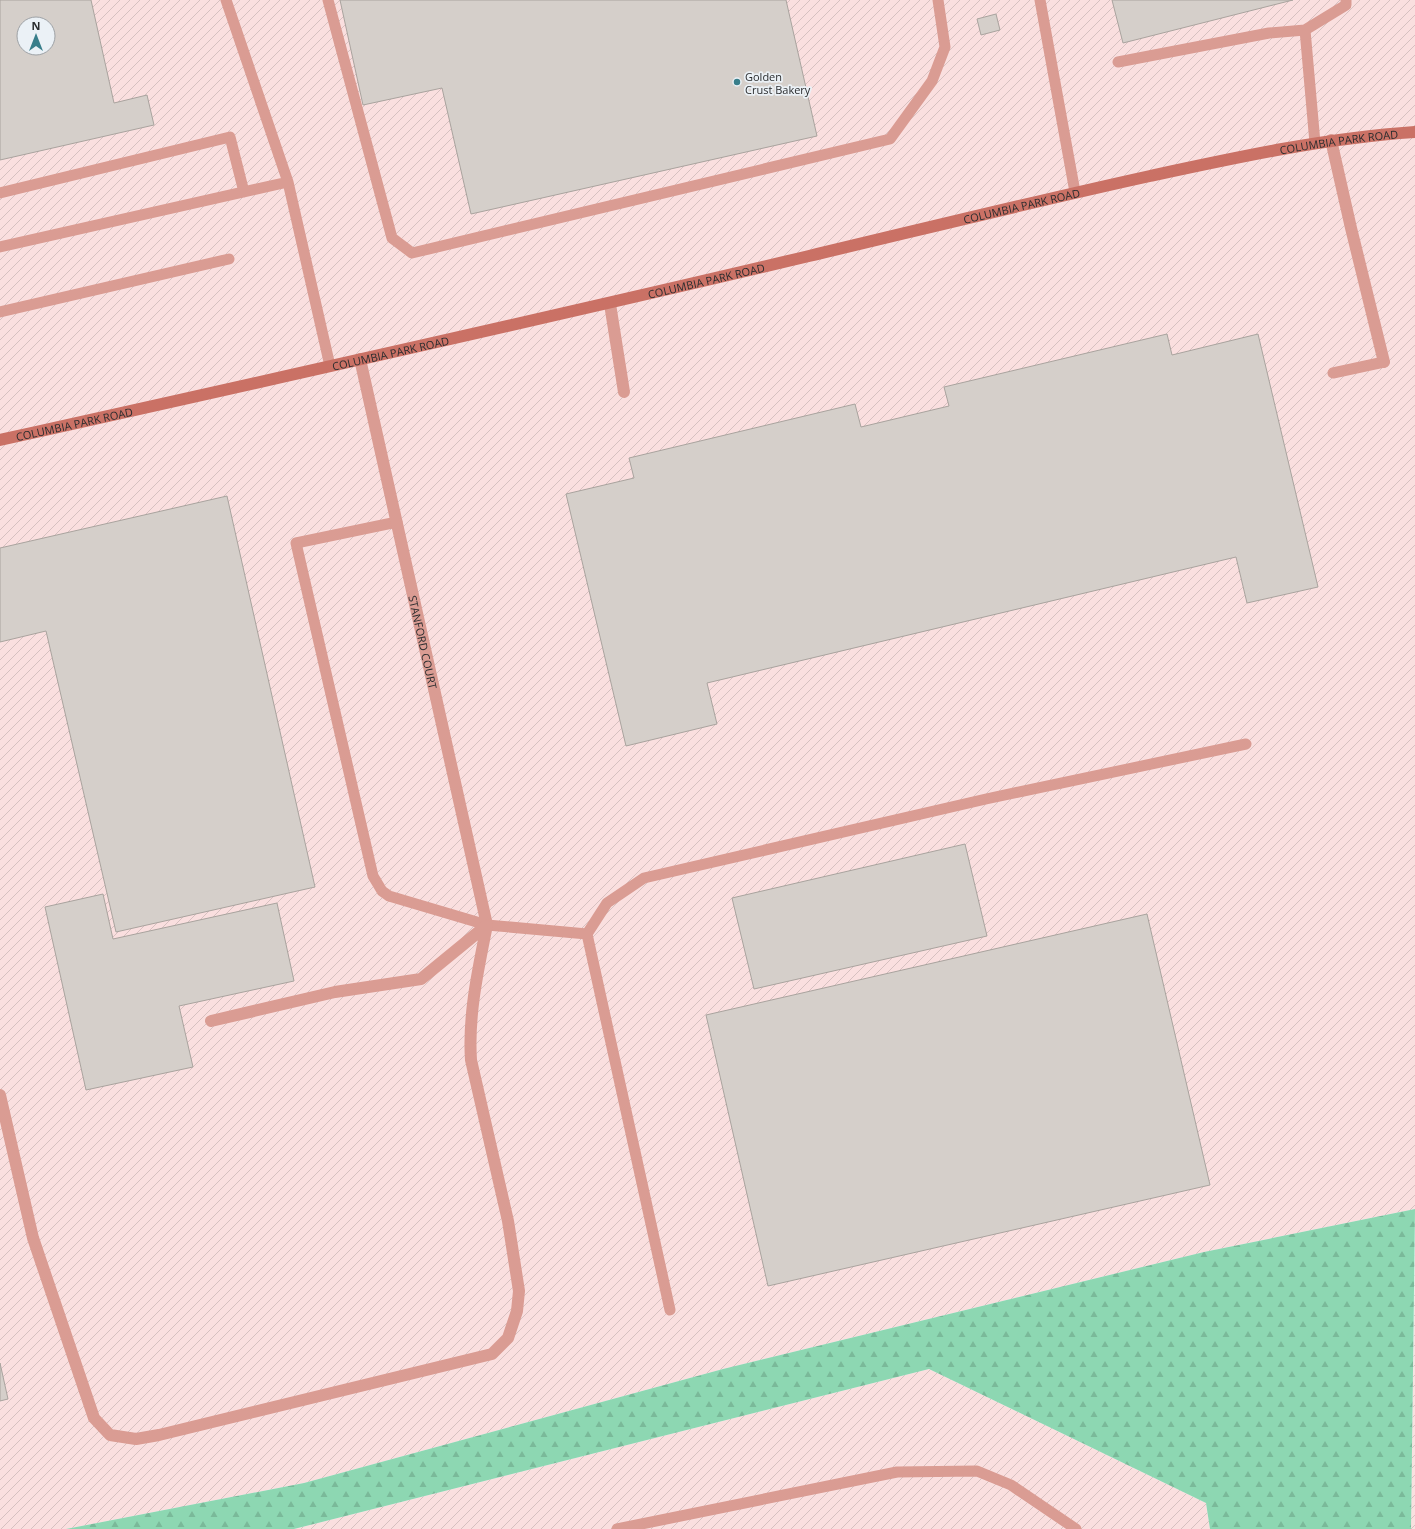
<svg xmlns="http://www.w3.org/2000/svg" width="1415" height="1529" font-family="'Open Sans',sans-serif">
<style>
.industrial{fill:url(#industrial-furrows);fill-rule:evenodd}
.forest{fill:url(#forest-firs)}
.building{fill:#d5cfca;stroke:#a9a39e;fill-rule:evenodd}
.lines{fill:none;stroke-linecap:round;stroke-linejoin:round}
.lane{stroke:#da9c93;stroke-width:11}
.street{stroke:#da9c93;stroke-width:12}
.secondary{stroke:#ca7165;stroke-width:12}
.poi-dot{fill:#387e8a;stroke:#ebf1f6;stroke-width:1.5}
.labels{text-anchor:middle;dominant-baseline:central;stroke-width:3.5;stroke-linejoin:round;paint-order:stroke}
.poi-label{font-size:11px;fill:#2a2c2e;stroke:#ebf1f6;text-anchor:start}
.street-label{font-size:11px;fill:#2a2c2e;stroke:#ebf1f6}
</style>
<defs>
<pattern id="industrial-furrows" width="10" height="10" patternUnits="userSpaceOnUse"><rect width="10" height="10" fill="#fadfdf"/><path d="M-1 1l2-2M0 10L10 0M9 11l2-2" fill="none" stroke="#d6c0c0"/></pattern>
<pattern id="forest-firs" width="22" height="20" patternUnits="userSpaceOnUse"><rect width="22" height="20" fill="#8dd7b2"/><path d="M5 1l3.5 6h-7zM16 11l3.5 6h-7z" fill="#7ab999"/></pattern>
</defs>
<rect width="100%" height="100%" fill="#ebf1f6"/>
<!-- industrial -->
<path class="industrial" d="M0,0H1415V1209L1204,1252L723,1369L304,1483L66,1529H0ZM24,24H48V48H24Z
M1415,1240V1529H1411Z
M929,1369L1206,1503L1210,1529H294Z"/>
<!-- forest -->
<path class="forest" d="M1415,1209L1411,1529H1210L1206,1503L929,1369L294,1529H66L304,1483L723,1369L1204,1252Z"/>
<!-- building -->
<path class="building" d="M0,0H91L114,103L147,95L154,125L0,160ZM24,24H48V48H24Z
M340,0H786L817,136L471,214L442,88L363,105Z
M1112,0H1293L1123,43Z
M996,14L1000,30L981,35L977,19Z
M1167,334L1172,355L1258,334L1318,587L1247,603L1236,557L707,683L717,724L626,746L566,494L634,478L629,458L855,404L861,427L949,406L944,387Z
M227,496L315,887L116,932L46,631L0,642V548Z
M965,844L987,936L754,989L732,898Z
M103,894L113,939L277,903L294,981L179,1006L193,1067L86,1090L45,907Z
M1147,914L1210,1185L768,1286L706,1015Z
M0,1363L8,1399L0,1401Z"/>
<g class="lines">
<!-- lane -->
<path class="lane" d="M226,0L288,182
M328,0L392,238L412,253L890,139L932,81L945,47L938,0
M1040,0L1075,192
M1118,62L1269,33L1305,30
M1315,143L1305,30L1346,5V0
M0,193L230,137L244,192
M0,247L288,182L330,366
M0,312L229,259
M1333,373L1384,362
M397,522L296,543L373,876L382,891L389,896L487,925L587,934L670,1310
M587,934L607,903L644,878L986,799L1246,744
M617,1529L897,1472L977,1471L1011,1485L1076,1529"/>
<!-- street -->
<g class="street">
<path d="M1331,140L1351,228L1384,362"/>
<path d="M610,304L624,392"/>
<path id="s1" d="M360,359L487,925"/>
<path d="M0,1095L33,1238L94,1418L110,1435L136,1439L159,1435L492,1354L508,1338L517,1311L519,1291L508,1221L471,1060C468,1015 478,970 487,925L421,979L335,992L211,1021"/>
</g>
<!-- secondary -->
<path class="secondary" id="s2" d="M0,440C270,380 540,320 809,256C923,229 1036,201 1150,176C1238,157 1325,138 1415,132"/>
</g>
<!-- markers -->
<circle class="poi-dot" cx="737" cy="82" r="4"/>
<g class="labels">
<!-- poi labels -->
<g class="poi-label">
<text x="745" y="76">Golden<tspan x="745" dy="13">Crust Bakery</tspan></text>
</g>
<!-- street labels -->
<g class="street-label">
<text stroke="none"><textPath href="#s2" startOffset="1372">COLUMBIA PARK ROAD</textPath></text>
<text stroke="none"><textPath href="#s2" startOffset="1048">COLUMBIA PARK ROAD</textPath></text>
<text stroke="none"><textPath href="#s2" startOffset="724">COLUMBIA PARK ROAD</textPath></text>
<text stroke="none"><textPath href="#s2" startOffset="400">COLUMBIA PARK ROAD</textPath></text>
<text stroke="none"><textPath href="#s2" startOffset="76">COLUMBIA PARK ROAD</textPath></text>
<text stroke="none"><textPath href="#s1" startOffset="290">STANFORD COURT</textPath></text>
</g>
</g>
<!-- north arrow -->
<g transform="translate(36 36)"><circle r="19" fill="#ebf1f6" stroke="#9ea2a6"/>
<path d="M0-3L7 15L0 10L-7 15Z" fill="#387e8a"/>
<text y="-6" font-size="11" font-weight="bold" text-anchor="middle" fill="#2a2c2e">N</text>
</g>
</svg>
